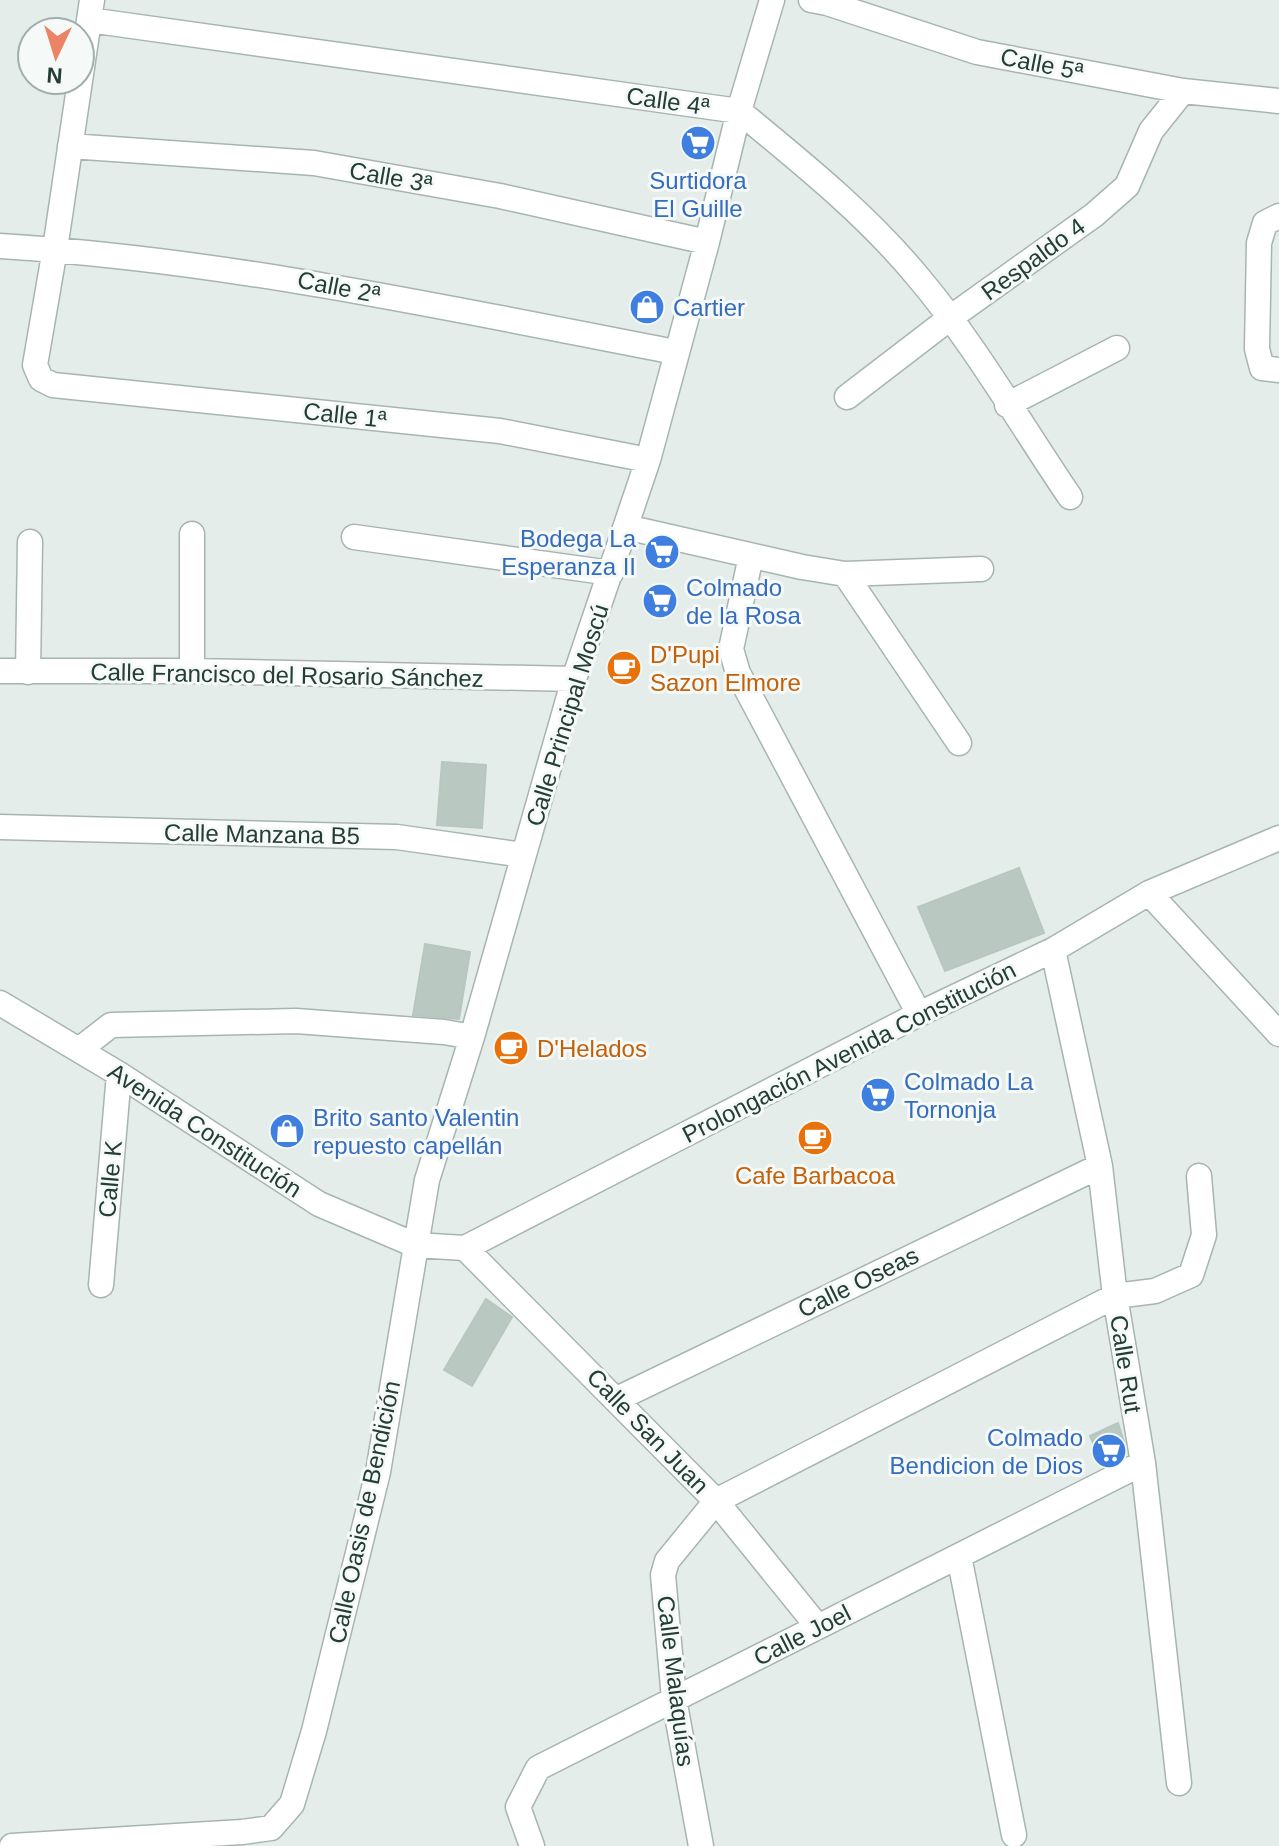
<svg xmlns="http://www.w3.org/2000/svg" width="1279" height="1846" font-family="Arial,sans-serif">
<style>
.building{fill:#bac8c2;stroke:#b7c6c0;stroke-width:2}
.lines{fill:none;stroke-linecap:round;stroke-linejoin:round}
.minor-casing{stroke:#a7b5b0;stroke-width:27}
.minor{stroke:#fff;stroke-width:24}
.labels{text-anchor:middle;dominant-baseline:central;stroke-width:6;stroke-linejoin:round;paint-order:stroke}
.street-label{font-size:24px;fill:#243e37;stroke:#f5f9f7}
.shop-label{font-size:24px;fill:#366cbe;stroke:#f5f9f7;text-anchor:start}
.food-label{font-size:24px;fill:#c56008;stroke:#f5f9f7;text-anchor:start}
</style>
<rect width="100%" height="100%" fill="#e4ede9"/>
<!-- building -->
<path class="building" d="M442,762L486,765L482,828L437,825Z
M1019,868L1044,933L945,971L918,907Z
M425,944L470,952L459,1019L413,1015Z
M486,1299L512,1317L472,1386L444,1370Z
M1118,1423L1125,1445L1119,1458L1103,1466L1090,1436Z"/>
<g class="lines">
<defs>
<path id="minor" d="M92,0L55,249L35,365L41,379L53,385L500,431L648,460
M811,0L827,3L977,52L1183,91L1279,101
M89,20L739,111C802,163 866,214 918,277C974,343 1021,425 1070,497
M70,146L314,163L500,196L707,242
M1279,216L1265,223L1259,243L1257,349L1262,368L1279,370
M0,246C228,260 452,309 675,352
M847,397L950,318L1094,215L1127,186L1151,131L1183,91
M1007,405L1117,348
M626,527L802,567L845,574L981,569
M354,537L611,573
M751,556L731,649L738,673L919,1014
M845,574L959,743
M0,671H192L574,679
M192,671V534
M28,672L30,542
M0,827L397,837L523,855
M1149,893L1279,1034
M1053,950L1100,1166L1115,1296L1143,1463L1179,1783
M0,1003L119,1074L319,1204L415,1245L465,1248L919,1014L1053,950L1149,893L1279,838
M80,1049L111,1025L296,1021L444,1032L472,1037
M465,1248L716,1501L818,1627
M101,1285L119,1074
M617,1399L1100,1166
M959,1556L1014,1835
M12,1846L242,1832L271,1828L292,1804L314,1731L378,1472L427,1180L472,1037L574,679L648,460L707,242L739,111L772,0
M532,1846L518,1807L538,1768L1143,1463
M701,1846L674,1699L663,1575L667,1561L716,1501L1115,1296L1155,1291L1191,1275L1204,1235L1199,1176"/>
</defs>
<!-- minor casing -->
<use href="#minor" class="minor-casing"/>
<!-- minor -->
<use href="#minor" class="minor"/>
</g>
<!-- icons -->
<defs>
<symbol id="supermarket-disc" viewBox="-11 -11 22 22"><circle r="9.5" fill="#3f7fe0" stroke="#f5f9f7"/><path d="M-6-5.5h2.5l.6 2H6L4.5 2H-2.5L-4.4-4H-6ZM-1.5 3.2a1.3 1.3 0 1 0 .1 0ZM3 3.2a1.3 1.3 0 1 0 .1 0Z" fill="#fff"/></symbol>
<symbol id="shop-disc" viewBox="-11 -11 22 22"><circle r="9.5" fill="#3f7fe0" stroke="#f5f9f7"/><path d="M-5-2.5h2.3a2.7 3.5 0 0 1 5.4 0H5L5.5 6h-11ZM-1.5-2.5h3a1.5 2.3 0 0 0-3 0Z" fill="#fff"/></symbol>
<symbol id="cafe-disc" viewBox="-11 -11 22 22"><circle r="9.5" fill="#e8710a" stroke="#f5f9f7"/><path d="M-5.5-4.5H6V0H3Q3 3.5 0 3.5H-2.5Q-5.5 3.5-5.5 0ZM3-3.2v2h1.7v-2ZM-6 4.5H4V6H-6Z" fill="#fff"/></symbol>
</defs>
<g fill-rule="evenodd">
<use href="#supermarket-disc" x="678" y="123" width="40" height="40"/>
<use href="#shop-disc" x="627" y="287" width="40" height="40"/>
<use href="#supermarket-disc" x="642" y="532" width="40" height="40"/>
<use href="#supermarket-disc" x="640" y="581" width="40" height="40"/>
<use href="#cafe-disc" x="604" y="648" width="40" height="40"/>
<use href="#cafe-disc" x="491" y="1028" width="40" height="40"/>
<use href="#supermarket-disc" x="858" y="1075" width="40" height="40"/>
<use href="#shop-disc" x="267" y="1111" width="40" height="40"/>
<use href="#cafe-disc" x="795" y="1118" width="40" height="40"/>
<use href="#supermarket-disc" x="1089" y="1431" width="40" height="40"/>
</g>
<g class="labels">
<!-- street labels -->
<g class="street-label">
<text transform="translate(1042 64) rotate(11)">Calle 5ª</text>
<text transform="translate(668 101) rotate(8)">Calle 4ª</text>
<text transform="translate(391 177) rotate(10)">Calle 3ª</text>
<text transform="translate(1033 259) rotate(-36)">Respaldo 4</text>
<text transform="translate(339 287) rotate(11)">Calle 2ª</text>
<text transform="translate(345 415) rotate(6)">Calle 1ª</text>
<text transform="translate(287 675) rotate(1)">Calle Francisco del Rosario Sánchez</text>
<text transform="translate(567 715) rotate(-73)">Calle Principal Moscú</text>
<text transform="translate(262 834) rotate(1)">Calle Manzana B5</text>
<text transform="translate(849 1052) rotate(-27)">Prolongación Avenida Constitución</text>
<text transform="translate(205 1130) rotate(33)">Avenida Constitución</text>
<text transform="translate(110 1179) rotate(-85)">Calle K</text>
<text transform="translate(858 1282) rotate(-26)">Calle Oseas</text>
<text transform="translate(1126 1364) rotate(81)">Calle Rut</text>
<text transform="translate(648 1431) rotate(46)">Calle San Juan</text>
<text transform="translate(364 1512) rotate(-78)">Calle Oasis de Bendición</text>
<text transform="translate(802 1635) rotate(-27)">Calle Joel</text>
<text transform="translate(676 1681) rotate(83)">Calle Malaquías</text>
</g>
<!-- shop labels -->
<g class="shop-label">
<text x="698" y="180" text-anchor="middle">Surtidora<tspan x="698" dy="28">El Guille</tspan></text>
<text x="673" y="307">Cartier</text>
<text x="636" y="538" text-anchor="end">Bodega La<tspan x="636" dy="28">Esperanza II</tspan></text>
<text x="686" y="587">Colmado<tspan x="686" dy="28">de la Rosa</tspan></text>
<text x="904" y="1081">Colmado La<tspan x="904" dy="28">Tornonja</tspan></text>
<text x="313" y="1117">Brito santo Valentin<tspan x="313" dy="28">repuesto capellán</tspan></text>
<text x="1083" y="1437" text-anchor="end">Colmado<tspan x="1083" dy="28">Bendicion de Dios</tspan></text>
</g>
<!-- food labels -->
<g class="food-label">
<text x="650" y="654">D'Pupi<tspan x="650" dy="28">Sazon Elmore</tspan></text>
<text x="537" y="1048">D'Helados</text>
<text x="815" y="1175" text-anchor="middle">Cafe Barbacoa</text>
</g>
</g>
<!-- north arrow -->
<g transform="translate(56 56) rotate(184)"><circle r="38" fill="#f5f9f7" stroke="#a1aeaa" stroke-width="2"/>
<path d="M0-6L14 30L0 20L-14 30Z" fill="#eb8365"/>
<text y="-12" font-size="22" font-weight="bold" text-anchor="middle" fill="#243e37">N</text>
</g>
</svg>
